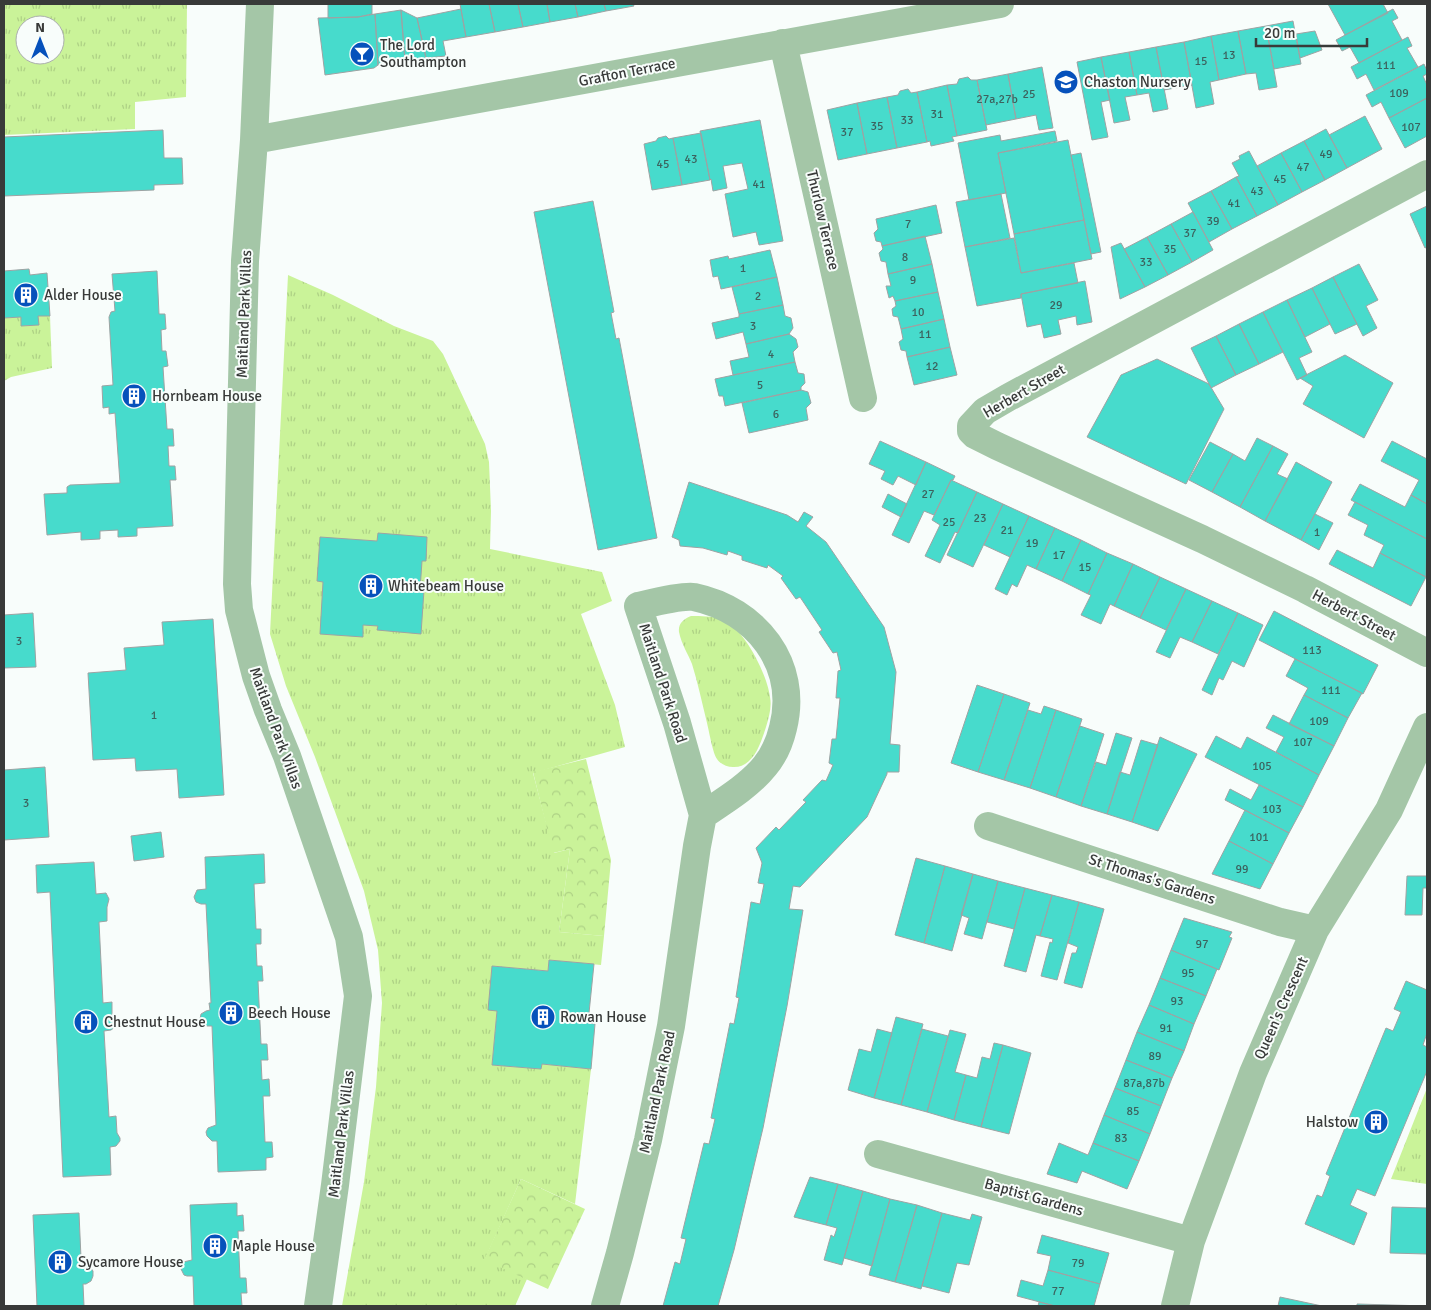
<svg xmlns="http://www.w3.org/2000/svg" width="1431" height="1310" font-family="Signika,sans-serif">
<style>
.grass{fill:url(#grass-tufts);fill-rule:evenodd}
.park{fill:url(#park-crowns)}
.building{fill:#47dbcc;stroke:#9ea3a3}
.lines{fill:none;stroke-linecap:round;stroke-linejoin:round}
.minor{stroke:#a4c6a7;stroke-width:28}
.labels{text-anchor:middle;dominant-baseline:central;stroke-width:4;stroke-linejoin:round;paint-order:stroke}
.number-label{font-size:12px;fill:#3c625e}
.poi-label{font-size:15px;fill:#383a39;stroke:#f8fdfb;text-anchor:start}
.street-label{font-size:15px;fill:#383a39;stroke:#f8fdfb}
</style>
<defs>
<pattern id="grass-tufts" width="24" height="20" patternUnits="userSpaceOnUse" patternTransform="scale(1.25)"><rect width="24" height="20" fill="#caf399"/><path d="M3 7l-1-3M5 7V3M7 7l1-3M15 17l-1-3M17 17v-4M19 17l1-3" fill="none" stroke="#aed185"/></pattern>
<pattern id="park-crowns" width="20" height="18" patternUnits="userSpaceOnUse" patternTransform="scale(1.25)"><rect width="20" height="18" fill="#caf399"/><path d="M2 6a3 3 0 1 1 6 0M12 15a3 3 0 1 1 6 0" fill="none" stroke="#aed185"/></pattern>
</defs>
<rect width="100%" height="100%" fill="#f8fdfb"/>
<!-- grass -->
<path class="grass" d="M4,4H187L186,97L135,102V129L4,135ZM25,25H55V55H25Z
M288,275L333,295L394,326L433,341L443,354L485,444L489,462L491,511L490,549L602,572L612,601L581,614L615,705L625,747L533,773L554,853L570,849L559,932L604,936L601,965L549,960L548,971L492,966L497,1011L492,1065L541,1069L542,1064L591,1069L575,1204L521,1179L485,1259L527,1279L515,1306H342L364,1182L376,1087L382,1003L378,950L364,891L315,757L286,686L270,634Z
M38,316H50L52,368L11,377L4,381V318L21,317V326L38,325Z
M691,616C701,616 712,616 721,619C744,627 767,674 770,697C772,707 769,717 766,727C761,742 754,768 733,767C727,767 720,764 717,759C713,754 709,731 707,723C702,703 698,683 692,664C688,654 681,643 679,632C678,623 684,619 691,616Z
M1427,1088V1184L1391,1179Z"/>
<!-- park -->
<path class="park" d="M586,759L611,860L604,936L559,932L570,849L553,853L533,772Z
M521,1179L585,1209L548,1289L484,1260Z"/>
<!-- building -->
<path class="building" d="M328,4H372V14L358,17L328,18Z
M460,4H489L495,32L466,37Z
M489,4H518L523,27L495,32Z
M518,4H547L550,22L523,27Z
M547,4H575L578,17L550,22Z
M575,4H604L606,11L578,17Z
M604,4H633L634,6L606,11Z
M1328,4H1383L1388,13L1345,35Z
M461,9L466,37L443,41L446,56L426,58L417,18Z
M1393,9L1398,18L1392,21L1402,40L1359,63L1350,47L1342,51L1336,40Z
M401,10L417,18L426,58L405,61Z
M401,10L405,61L378,65L375,14Z
M375,14L378,65L374,68L325,75L318,18L358,17Z
M1293,21L1301,64L1274,69L1266,26Z
M1266,26L1277,87L1259,90L1256,73L1246,74L1238,31Z
M1238,31L1246,74L1219,80L1211,36Z
M1315,31L1322,50L1300,58L1296,34Z
M1211,36L1219,80L1210,82L1214,104L1196,108L1184,42Z
M1408,37L1412,46L1407,48L1418,67L1374,90L1366,74L1357,79L1351,67Z
M1184,42L1192,85L1164,90L1156,47Z
M1156,47L1168,109L1153,112L1149,93L1137,95L1129,52Z
M1129,52L1137,95L1125,97L1130,120L1114,123L1101,57Z
M1101,57L1110,100L1101,102L1108,137L1092,140L1077,62Z
M1424,64L1427,71V74L1423,76L1427,85V98L1389,118L1381,102L1372,107L1366,95Z
M1042,67L1053,128L1039,130L1036,115L1016,119L1008,74Z
M1008,74L1016,119L986,125L977,80Z
M968,77L971,80H977L987,130L957,136L947,85L957,84L959,79Z
M947,85L957,136L952,137L954,141L931,146L930,141L927,142L917,92Z
M908,89L911,93L917,92L927,142L897,148L887,97L898,95L900,91Z
M887,97L897,148L867,154L857,103Z
M1427,98V136L1405,148L1389,118Z
M857,103L867,154L838,160L827,110Z
M1365,116L1382,149L1347,168L1329,135Z
M760,120L783,241L759,245L756,232L733,237L725,194L748,189L742,163L723,166L727,188L713,191L711,179L710,180L700,131Z
M1326,129L1347,168L1325,180L1304,141Z
M163,130L164,158H182L183,184L154,185V190L4,196V137Z
M1055,131L1057,141L998,153L1006,193L969,200L958,143L1000,135L1001,141Z
M701,133L710,180L682,185L673,138Z
M666,136L669,139L673,138L682,185L652,190L644,144L656,141L658,138Z
M1068,140L1084,220L1014,234L998,153Z
M1304,141L1325,180L1302,192L1281,153Z
M1249,151L1278,205L1257,216L1236,177L1239,176L1232,163L1240,159L1239,156Z
M1081,153L1101,252L1091,254L1071,155Z
M1281,153L1302,192L1278,205L1257,166Z
M1236,177L1257,216L1232,229L1211,191Z
M1211,191L1232,229L1209,242L1188,203Z
M1001,194L1010,238L965,247L956,202Z
M593,201L614,312L611,313L616,339L619,338L657,538L598,550L534,212Z
M936,205L942,233L882,246L881,242L876,241L874,233L878,229L876,219Z
M1427,206V247L1425,248L1410,214Z
M1193,212L1213,250L1192,262L1171,224Z
M1084,220L1092,259L1021,273L1014,234Z
M1171,224L1192,262L1168,275L1147,237Z
M925,236L932,264L888,274L886,262L881,261L879,253L883,249L882,246Z
M1147,237L1168,275L1145,287L1124,249Z
M1014,238L1021,273L1074,263L1078,283L1021,294V298L977,306L965,247Z
M1121,243L1145,287L1120,299L1111,247Z
M770,250L777,277L721,289L718,276L713,277L710,260L728,256L729,259Z
M932,264L938,292L895,301L893,296L889,298L886,286H891L888,274Z
M1359,264L1378,300L1366,306L1377,328L1363,336L1333,277Z
M29,269L30,275L47,273L50,316H38L39,325L21,326V317L4,318V271Z
M157,271L159,314H165L166,329L161,330L162,351H166L168,366L163,367L167,429H173L174,446H168L169,466H175L176,480H170L173,526L137,528V536L118,537V530L100,531V539L81,540V532L47,535L44,494L67,493V487L70,485L120,483L115,413L109,414V407L103,408L102,386L113,385L109,317L111,312L115,311L112,274Z
M777,277L783,305L739,314L732,287Z
M1333,277L1357,324L1335,334L1312,288Z
M1085,281L1092,322L1077,325L1076,316L1058,320L1061,334L1044,338L1041,324L1027,327L1021,294Z
M1312,288L1330,324L1305,337L1287,300Z
M938,292L944,319L901,329L898,317L893,316L892,309L896,306L895,301Z
M1287,300L1312,352L1299,358L1307,375L1297,380L1263,312Z
M783,305L785,316L791,318L793,328L789,334L746,344L743,332L716,339L712,323L739,317V314Z
M1263,312L1283,352L1259,364L1239,324Z
M944,319L950,347L907,357L906,351L901,350L899,342L903,339L901,329Z
M1239,324L1259,364L1236,375L1216,336Z
M789,334L796,339L798,347L793,352L795,362L733,375L730,361L749,357L746,344Z
M1216,336L1236,375L1211,388L1191,348Z
M950,347L957,375L914,385L907,357Z
M1345,355L1393,383L1364,438L1303,404L1313,386L1300,378Z
M1157,359L1209,384L1224,409L1186,484L1087,437L1121,375Z
M795,362L798,373L804,374L805,383L801,387V390L725,406L723,396H719L715,379Z
M801,390L808,392L811,403L806,408L808,420L749,433L742,403Z
M1257,438L1273,446L1240,507L1212,492L1233,454L1245,461Z
M880,441L926,462L916,485L898,476L893,485L881,479L885,471L869,464Z
M1392,441L1427,459V504L1411,495L1419,480L1381,461Z
M1210,442L1233,454L1212,492L1189,480Z
M1273,446L1288,454L1277,474L1288,479L1265,521L1240,507Z
M926,462L955,476L953,480H951L934,515L924,511L909,543L892,535Z
M1296,462L1332,482L1301,540L1265,521Z
M951,480L977,492L958,533L955,532L940,563L925,556L940,525L932,520Z
M689,482L787,515L798,522L804,512L813,517L806,526L826,542L884,627L896,672L890,744L900,745L899,772H887V774L867,817L800,887L793,886L789,909L803,910L787,1006L763,1128L734,1250L718,1306H663L675,1262L680,1264L686,1239L681,1238L704,1143L709,1144L715,1119L711,1118L730,1023L734,1024L739,998L736,997L751,902L760,904L764,884L758,883L762,863L756,848L776,827L779,830L806,802L803,800L822,780L826,781L833,765L829,763L832,739H836L840,698H836L838,671L841,670L837,652L833,653L819,632L822,630L800,597L796,599L781,578L783,576L768,565L767,568L742,560V556L728,551L727,555L703,548L680,546L679,540L672,537Z
M1360,484L1405,507L1411,495L1427,504V539L1351,500Z
M977,492L1003,504L973,567L947,555Z
M888,494L907,504L901,517L882,507Z
M1355,502L1427,539L1426,577L1380,553L1384,545L1364,535L1368,525L1348,515Z
M1003,504L1029,516L1010,557L984,545Z
M1315,514L1333,523L1319,550L1301,540Z
M1029,516L1055,528L1036,569L1027,565L1017,587L1012,584L1007,595L995,589Z
M1055,528L1081,540L1062,581L1036,569Z
M378,533L427,537L426,561H422L420,590H424L421,634L377,630L378,626L363,625V637L320,634L323,582L317,581L320,537L377,541Z
M1081,540L1107,553L1088,594L1062,581Z
M1337,550L1373,568L1380,553L1426,577L1411,606L1329,564Z
M1107,553L1133,564L1114,606L1110,604L1101,624L1081,615L1091,595L1088,594Z
M1133,564L1160,577L1140,618L1114,606Z
M1160,577L1186,589L1166,630L1140,618Z
M1186,589L1212,601L1192,642L1180,637L1170,658L1156,652Z
M1212,601L1238,613L1218,654L1192,642Z
M1274,611L1378,665L1363,694L1259,640Z
M33,613L36,667L4,668V615Z
M1238,613L1263,625L1244,667L1232,661L1223,680L1219,678L1212,695L1202,690Z
M213,619L224,795L179,798L177,769L136,771L135,758L93,760L88,673L126,670L124,648L164,645L162,622Z
M1295,659L1362,693L1348,718L1304,695L1308,688L1286,676Z
M977,685L1004,694L978,772L951,763Z
M1004,694L1030,703L1004,780L978,772Z
M1304,695L1348,718L1334,746L1289,724Z
M1044,706L1056,710L1030,788L1004,780L1028,710L1041,714Z
M1056,710L1082,719L1056,797L1030,788Z
M1273,715L1334,746L1319,775L1276,752L1284,737L1266,728Z
M1080,726L1104,734L1081,806L1056,797Z
M1116,733L1132,738L1107,814L1081,806L1096,762L1106,765Z
M1216,736L1241,749L1247,737L1319,775L1303,807L1205,757Z
M1160,737L1197,754L1158,831L1132,822Z
M1141,740L1158,745L1132,822L1107,814L1120,772L1130,775Z
M45,767L49,837L4,840V770Z
M1259,785L1303,807L1289,833L1225,800L1230,789L1251,800Z
M1245,810L1289,833L1273,864L1229,841Z
M161,832L164,857L134,861L131,836Z
M1229,841L1273,864L1260,889L1212,874Z
M264,854L265,883L254,884L256,929H261V944H256L257,966H262L263,981H258L261,1044H267L268,1060H261L262,1080L269,1079L270,1096H263L265,1142H272L273,1157L266,1158V1170L218,1172L217,1141H212L207,1136L206,1132L208,1128L216,1125L212,1026H206L202,1024L200,1019L201,1014L206,1011L210,1010L209,1003H211L206,904H201L196,902L194,897L197,890L206,889L205,857Z
M916,858L945,866L924,943L895,935Z
M94,862L96,894L106,893L109,899L107,907V921L99,922L103,1003L112,1002V1017L116,1019V1024L115,1027L111,1030L104,1031L109,1117L116,1116L117,1133L120,1138V1141L116,1146L110,1147L111,1175L63,1177L50,892L37,893L36,865Z
M945,866L973,874L952,951L924,943Z
M973,874L998,881L982,939L964,934L969,918L961,915Z
M1407,876H1427V888H1423L1422,915H1405Z
M998,881L1025,888L1014,929L987,922Z
M1025,888L1052,895L1040,936L1036,935L1026,972L1004,966Z
M1052,895L1079,902L1057,980L1041,976L1050,942L1052,943L1053,939L1040,936Z
M1079,902L1104,909L1082,988L1064,983L1072,953H1076L1078,947L1068,943Z
M1184,918L1232,932L1229,937L1232,938L1219,970L1171,950Z
M1171,950L1217,969L1206,996L1160,978Z
M549,960L594,964L588,1023L595,1024L591,1069L542,1064L541,1069L492,1065L497,1011L488,1010L492,966L548,971Z
M1160,978L1206,996L1194,1024L1149,1005Z
M1406,981L1427,990V1033L1423,1045L1427,1047V1071L1375,1196L1357,1189L1350,1205L1367,1213L1354,1245L1305,1224L1317,1195L1322,1197L1330,1176L1326,1174L1386,1028L1393,1031L1401,1012L1394,1009Z
M1149,1005L1194,1024L1184,1051L1137,1032Z
M896,1017L923,1024L901,1105L874,1098Z
M877,1029L892,1033L874,1098L848,1090L859,1049L871,1052Z
M922,1029L948,1036L927,1112L901,1105Z
M950,1030L966,1034L955,1072L966,1075L954,1120L927,1112Z
M1137,1032L1184,1051L1172,1078L1126,1060Z
M994,1043L1003,1045L981,1127L954,1120L966,1075L977,1078L982,1057L990,1059Z
M1003,1045L1031,1053L1009,1134L981,1127Z
M1126,1060L1172,1078L1161,1106L1115,1088Z
M1115,1088L1161,1106L1150,1134L1104,1115Z
M1104,1115L1150,1134L1139,1161L1093,1143Z
M1059,1143L1088,1155L1093,1143L1139,1161L1127,1189L1082,1171L1077,1183L1047,1174Z
M810,1177L838,1184L826,1225L794,1217Z
M838,1184L863,1191L842,1265L824,1260L831,1235L834,1237L837,1228L826,1225Z
M863,1191L890,1199L872,1266L844,1258Z
M890,1199L917,1205L895,1282L869,1275Z
M237,1203V1216L243,1215L244,1231H238L240,1278H246L247,1293H241L242,1306H194L193,1276H187L184,1275L181,1269L182,1264L183,1262L192,1260L190,1205Z
M917,1205L942,1213L921,1289L895,1282Z
M1392,1207L1427,1208V1254L1390,1253Z
M79,1213L81,1258H85L86,1266L90,1267L93,1271V1276L91,1281L86,1284H83L84,1306H37L33,1215Z
M942,1213L970,1220L972,1214L982,1217L969,1265L957,1263L949,1293L922,1286Z
M1042,1235L1109,1253L1100,1284L1048,1270L1051,1256L1037,1253Z
M1048,1270L1100,1284L1094,1306H1055L1017,1296L1021,1280L1043,1286Z
M1280,1297L1322,1306H1278Z
M1039,1302L1055,1306H1038Z
M1357,1304L1427,1306H1357Z"/>
<g class="lines">
<!-- minor -->
<path class="minor" d="M260,4L254,140L245,261L237,584L239,610L256,676L268,710L287,756L349,937L358,996L335,1185L318,1306
M783,43L863,398
M254,140L1000,4
M1427,174L1009,397L985,411L971,426V431L975,435L997,446L1202,539L1305,589L1427,653
M988,826L1280,922L1315,930
M878,1154L1191,1241
M605,1306L620,1253L648,1140L671,1026L697,846L703,815L677,723L638,606C651,603 682,595 694,597C756,610 799,664 783,728C780,741 774,755 765,766C750,785 724,801 703,815
M1175,1306L1191,1241L1253,1073L1315,930L1389,810L1427,727"/>
</g>
<!-- icons -->
<defs>
<symbol id="bar-disc" viewBox="-11 -11 22 22"><circle r="9.5" fill="#0651bb" stroke="#f8fdfb"/><path d="M-6-5H6L.8 .8V4.5H3.5V6h-7V4.5H-.8V.8Z" fill="#fff"/></symbol>
<symbol id="school-disc" viewBox="-11 -11 22 22"><circle r="9.5" fill="#0651bb" stroke="#f8fdfb"/><path d="M0-5L7-2L0 1L-7-2ZM-4 1L0 2.5L4 1V4Q0 6-4 4Z" fill="#fff"/></symbol>
<symbol id="building-disc" viewBox="-11 -11 22 22"><circle r="9.5" fill="#0651bb" stroke="#f8fdfb"/><path d="M-4-6H4V6H1V3H-1V6H-4ZM-2.5-4.3h1.7v1.8h-1.7ZM.8-4.3h1.7v1.8H.8ZM-2.5-1h1.7V.8h-1.7ZM.8-1h1.7V.8H.8Z" fill="#fff"/></symbol>
</defs>
<g fill-rule="evenodd">
<use href="#bar-disc" x="348" y="40" width="28" height="28"/>
<use href="#school-disc" x="1052" y="68" width="28" height="28"/>
<use href="#building-disc" x="12" y="281" width="28" height="28"/>
<use href="#building-disc" x="120" y="382" width="28" height="28"/>
<use href="#building-disc" x="357" y="572" width="28" height="28"/>
<use href="#building-disc" x="217" y="999" width="28" height="28"/>
<use href="#building-disc" x="529" y="1003" width="28" height="28"/>
<use href="#building-disc" x="72" y="1008" width="28" height="28"/>
<use href="#building-disc" x="1362" y="1108" width="28" height="28"/>
<use href="#building-disc" x="201" y="1232" width="28" height="28"/>
<use href="#building-disc" x="46" y="1248" width="28" height="28"/>
</g>
<g class="labels">
<!-- number labels -->
<g class="number-label">
<text x="1229" y="55">13</text>
<text x="1201" y="61">15</text>
<text x="1386" y="65">111</text>
<text x="1399" y="93">109</text>
<text x="1029" y="94">25</text>
<text x="997" y="99">27a,27b</text>
<text x="937" y="114">31</text>
<text x="907" y="120">33</text>
<text x="877" y="126">35</text>
<text x="1411" y="127">107</text>
<text x="847" y="132">37</text>
<text x="1326" y="154">49</text>
<text x="691" y="159">43</text>
<text x="663" y="164">45</text>
<text x="1303" y="167">47</text>
<text x="1280" y="179">45</text>
<text x="759" y="184">41</text>
<text x="1257" y="191">43</text>
<text x="1234" y="203">41</text>
<text x="1213" y="221">39</text>
<text x="908" y="224">7</text>
<text x="1190" y="233">37</text>
<text x="1170" y="249">35</text>
<text x="905" y="257">8</text>
<text x="1146" y="262">33</text>
<text x="743" y="268">1</text>
<text x="913" y="280">9</text>
<text x="758" y="296">2</text>
<text x="1056" y="305">29</text>
<text x="918" y="312">10</text>
<text x="753" y="326">3</text>
<text x="925" y="334">11</text>
<text x="771" y="354">4</text>
<text x="932" y="366">12</text>
<text x="760" y="385">5</text>
<text x="776" y="414">6</text>
<text x="928" y="494">27</text>
<text x="980" y="518">23</text>
<text x="949" y="522">25</text>
<text x="1007" y="530">21</text>
<text x="1317" y="532">1</text>
<text x="1032" y="543">19</text>
<text x="1059" y="555">17</text>
<text x="1085" y="567">15</text>
<text x="19" y="641">3</text>
<text x="1312" y="650">113</text>
<text x="1331" y="690">111</text>
<text x="154" y="715">1</text>
<text x="1319" y="721">109</text>
<text x="1303" y="742">107</text>
<text x="1262" y="766">105</text>
<text x="26" y="803">3</text>
<text x="1272" y="809">103</text>
<text x="1259" y="837">101</text>
<text x="1242" y="869">99</text>
<text x="1202" y="944">97</text>
<text x="1188" y="973">95</text>
<text x="1177" y="1001">93</text>
<text x="1166" y="1028">91</text>
<text x="1155" y="1056">89</text>
<text x="1144" y="1083">87a,87b</text>
<text x="1133" y="1111">85</text>
<text x="1121" y="1138">83</text>
<text x="1078" y="1263">79</text>
<text x="1058" y="1291">77</text>
</g>
<!-- poi labels -->
<g class="poi-label">
<text x="380" y="45">The Lord<tspan x="380" dy="17">Southampton</tspan></text>
<text x="1084" y="82">Chaston Nursery</text>
<text x="44" y="295">Alder House</text>
<text x="152" y="396">Hornbeam House</text>
<text x="388" y="586">Whitebeam House</text>
<text x="248" y="1013">Beech House</text>
<text x="560" y="1017">Rowan House</text>
<text x="104" y="1022">Chestnut House</text>
<text x="1358" y="1122" text-anchor="end">Halstow</text>
<text x="232" y="1246">Maple House</text>
<text x="78" y="1262">Sycamore House</text>
</g>
<!-- street labels -->
<g class="street-label">
<text transform="translate(627 72) rotate(-11)">Grafton Terrace</text>
<text transform="translate(823 220) rotate(77)">Thurlow Terrace</text>
<text transform="translate(244 314) rotate(-88)">Maitland Park Villas</text>
<text transform="translate(1024 391) rotate(-30)">Herbert Street</text>
<text transform="translate(1354 615) rotate(28)">Herbert Street</text>
<text transform="translate(663 683) rotate(72)">Maitland Park Road</text>
<text transform="translate(276 728) rotate(70)">Maitland Park Villas</text>
<text transform="translate(1152 879) rotate(18)">St Thomas's Gardens</text>
<text transform="translate(1281 1008) rotate(-66)">Queen's Crescent</text>
<text transform="translate(657 1092) rotate(-78)">Maitland Park Road</text>
<text transform="translate(341 1134) rotate(-83)">Maitland Park Villas</text>
<text transform="translate(1034 1197) rotate(16)">Baptist Gardens</text>
</g>
</g>
<!-- border -->
<rect width="1431" height="1310" fill="none" stroke="#383a39" stroke-width="10"/>
<!-- north arrow -->
<g transform="translate(40 40)"><circle r="24" fill="#f8fdfb" stroke="#abafad"/>
<path d="M0-4L9 19L0 12L-9 19Z" fill="#0651bb"/>
<text y="-8" font-size="14" font-weight="bold" text-anchor="middle" fill="#383a39">N</text>
</g>
<!-- scale -->
<path d="M1256 38v8h111v-8" fill="none" stroke="#383a39" stroke-width="2.5"/>
<text x="1264" y="38" font-size="15" fill="#383a39" stroke="#f8fdfb" stroke-width="4" paint-order="stroke">20 m</text>
</svg>
